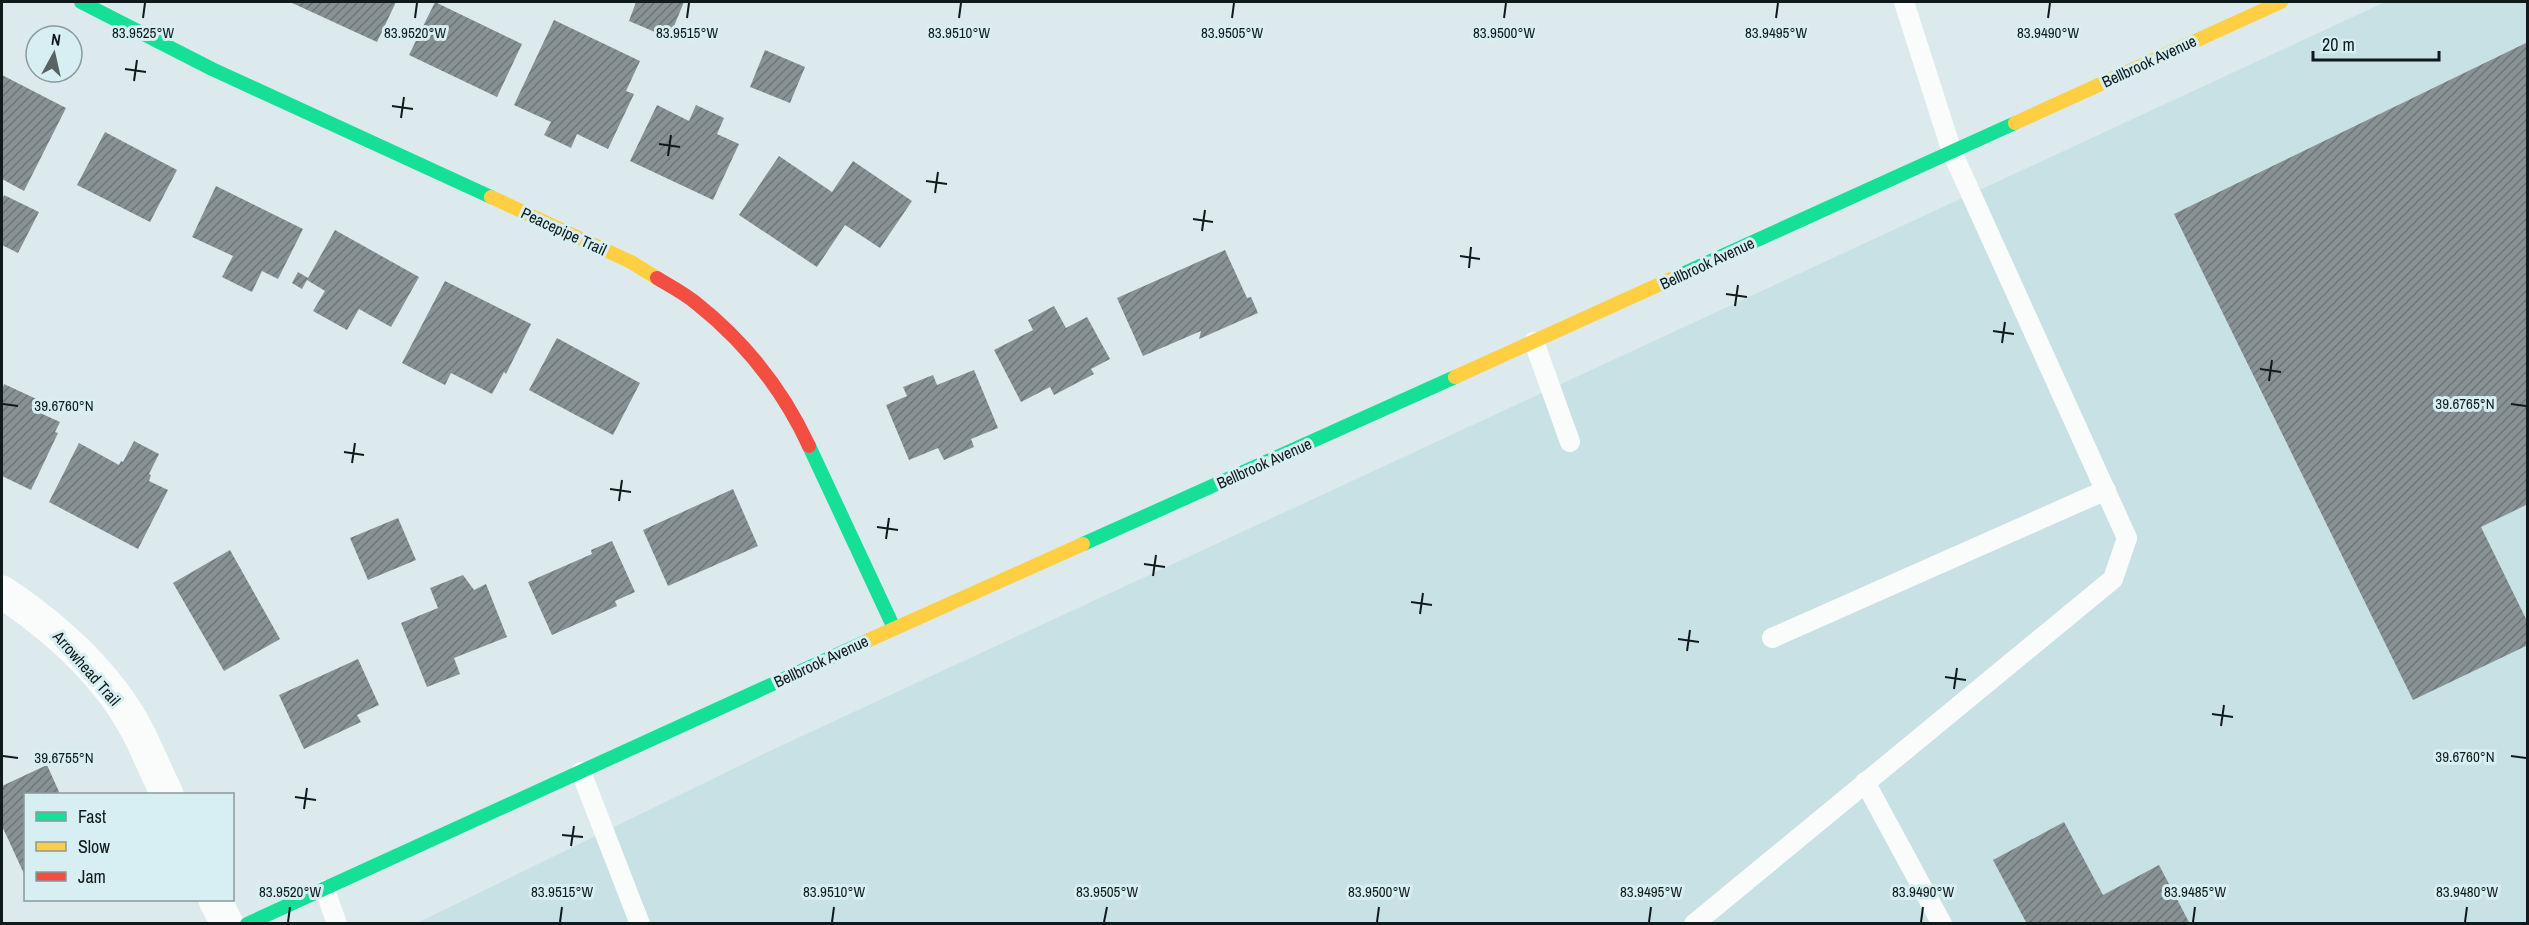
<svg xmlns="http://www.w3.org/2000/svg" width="2529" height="925" font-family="'Archivo Narrow',sans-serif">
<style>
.built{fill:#c8e1e5}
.building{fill:url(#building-hatch)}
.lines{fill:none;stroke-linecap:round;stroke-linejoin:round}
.lane{stroke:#fafcfc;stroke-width:20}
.street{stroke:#fafcfc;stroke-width:33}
.fast{stroke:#16e098;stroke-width:14}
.slow{stroke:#ffcf43;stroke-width:14}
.jam{stroke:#f24e42;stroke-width:14}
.ticks{fill:none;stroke:#111a1b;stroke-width:2}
.labels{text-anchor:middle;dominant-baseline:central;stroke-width:6;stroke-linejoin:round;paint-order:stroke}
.street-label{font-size:16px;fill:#111a1b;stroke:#d7eff3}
.ticks-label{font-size:15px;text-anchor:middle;fill:#111a1b;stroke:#d7eff3;stroke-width:6;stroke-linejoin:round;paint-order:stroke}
</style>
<defs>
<pattern id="building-hatch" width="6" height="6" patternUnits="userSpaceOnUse" patternTransform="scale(1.5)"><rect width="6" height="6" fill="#889193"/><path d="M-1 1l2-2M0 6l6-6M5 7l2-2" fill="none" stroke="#6e7677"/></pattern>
</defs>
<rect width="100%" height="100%" fill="#ddeaed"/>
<!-- built -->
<path class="built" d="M2385,2H2527V923L415,924L774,749Z"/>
<!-- building -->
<path class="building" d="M290,2H396L377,42Z
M435,2L522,44L497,97L409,55Z
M636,2H684L669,38L629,21Z
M554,20L640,61L626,91L634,94L608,149L577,134L571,148L544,135L551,122L514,105Z
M2528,42V504L2481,527L2528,623V645L2413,700L2174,214Z
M765,50L805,67L790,103L750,87Z
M2,75L66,108L24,191L2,179Z
M657,105L689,121L696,105L724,118L717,134L739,144L713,200L630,161Z
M105,132L177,170L150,222L77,185Z
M779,156L832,192L853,161L912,201L880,248L845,225L817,267L739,215Z
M216,186L303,229L278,279L262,271L252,292L222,277L233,256L192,237Z
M4,195L39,212L18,253L2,245V200Z
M335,230L419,277L391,327L359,309L347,330L313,311L325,291L307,280L302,289L292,283L298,272L308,278Z
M1225,250L1247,298L1251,297L1258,313L1199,339L1201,331L1143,356L1117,298Z
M445,281L531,324L506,374L504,372L492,394L451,373L445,385L402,363Z
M1054,306L1066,328L1087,317L1110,359L1091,369L1094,374L1054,395L1050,387L1021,402L994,350L1033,330L1028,320Z
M557,338L640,383L613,435L529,390Z
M974,370L998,428L971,439L974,447L944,460L938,448L909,460L886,405L907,396L903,387L933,375L937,385Z
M4,384L43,402L38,412L60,422L55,432L58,433L31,490L2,476V390Z
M134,441L159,454L149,474L151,475L149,481L168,490L138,549L49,502L79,443L119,465L121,461L123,462Z
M733,489L758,546L668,586L643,530Z
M398,518L416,560L368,580L350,538Z
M612,541L635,592L615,601L617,606L552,635L528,582L592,554L591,550Z
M230,550L280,639L224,671L173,583Z
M463,575L474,590L486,584L507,637L454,658L460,674L427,687L401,623L438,608L430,588Z
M358,659L379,705L357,715L361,722L304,749L279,695Z
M47,765L60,794H26V878L2,826V786Z
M2064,822L2103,895L2159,865L2190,924H2027L1993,860Z"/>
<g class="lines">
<!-- lane -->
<path class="lane" d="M1534,342L1570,442
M1772,638L2106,490
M581,772L640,924
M1865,782L1942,924
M325,890L337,924
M1694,924L2113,579L2127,538L1952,152L1904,2"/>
<!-- street -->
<path class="street" d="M2,592C56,628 107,673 138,732C148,752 157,774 167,794
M215,900L227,924"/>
<!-- fast -->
<path class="fast" d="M81,2L212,69L491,197
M1680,275L2015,123
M809,446L894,628
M1083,544L1455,377
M247,924L869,640"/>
<!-- slow -->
<path class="slow" d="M2015,123L2281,2
M491,197L631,262L657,278
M1455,377L1680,275
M869,640L1083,544"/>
<!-- jam -->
<path class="jam" d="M657,278C670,286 684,293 696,303C744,341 783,390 809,446"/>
</g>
<!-- ticks -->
<path class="ticks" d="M143,18L145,3M415,18L417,3M687,18L689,3M959,18L961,3M1232,18L1234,3M1504,18L1506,3M1776,18L1778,3M2048,18L2050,3M125,69L146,72M134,81L137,60M392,106L413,109M401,118L404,97M659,144L680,147M668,156L671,135M926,181L947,184M935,193L938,172M1193,219L1213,222M1202,231L1205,210M1460,256L1480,259M1469,268L1471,247M1726,294L1747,297M1735,306L1738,285M1993,331L2014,334M2002,343L2005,322M2260,369L2281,372M2269,381L2272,360M3,404L18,406M2511,404L2526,406M344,452L364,455M352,463L355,443M610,489L631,492M619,501L622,480M877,527L898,530M886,539L889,518M1144,564L1165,567M1153,576L1156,555M1411,602L1432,605M1420,614L1423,593M1678,639L1699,642M1687,651L1690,630M1945,677L1966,680M1954,689L1957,668M2212,714L2233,717M2221,726L2224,705M3,756L18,758M2511,756L2526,758M295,797L316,800M304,809L307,788M562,835L583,837M571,846L574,826M288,922L290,907M560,922L562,907M832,922L834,907M1104,922L1107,907M1377,922L1379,907M1649,922L1651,907M1921,922L1923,907M2193,922L2195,907M2465,922L2467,907"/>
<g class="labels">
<!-- street labels -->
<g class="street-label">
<text transform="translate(2149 61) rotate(-25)">Bellbrook Avenue</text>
<text transform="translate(564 231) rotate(25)">Peacepipe Trail</text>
<text transform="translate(1707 263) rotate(-25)">Bellbrook Avenue</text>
<text transform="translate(1264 463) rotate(-24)">Bellbrook Avenue</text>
<text transform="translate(821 661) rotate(-25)">Bellbrook Avenue</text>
<text transform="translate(87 668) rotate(49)">Arrowhead Trail</text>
</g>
</g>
<g class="ticks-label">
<text x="143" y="38">83.9525°W</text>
<text x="415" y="38">83.9520°W</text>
<text x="687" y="38">83.9515°W</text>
<text x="959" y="38">83.9510°W</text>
<text x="1232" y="38">83.9505°W</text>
<text x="1504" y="38">83.9500°W</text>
<text x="1776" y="38">83.9495°W</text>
<text x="2048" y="38">83.9490°W</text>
<text x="2465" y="409">39.6765°N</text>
<text x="64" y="411">39.6760°N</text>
<text x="2465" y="762">39.6760°N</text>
<text x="64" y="763">39.6755°N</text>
<text x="290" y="897">83.9520°W</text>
<text x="562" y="897">83.9515°W</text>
<text x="834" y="897">83.9510°W</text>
<text x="1107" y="897">83.9505°W</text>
<text x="1379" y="897">83.9500°W</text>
<text x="1651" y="897">83.9495°W</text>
<text x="1923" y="897">83.9490°W</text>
<text x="2195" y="897">83.9485°W</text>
<text x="2467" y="897">83.9480°W</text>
</g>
<!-- border -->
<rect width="2529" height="925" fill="none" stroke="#111a1b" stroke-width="6"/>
<!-- legend -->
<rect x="24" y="793" width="210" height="108" fill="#d7eff3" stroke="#889a9d" stroke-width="1.5"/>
<rect x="36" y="812" width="30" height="9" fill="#16e098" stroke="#889a9d" stroke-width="1.5"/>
<text x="78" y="823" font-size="18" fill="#111a1b">Fast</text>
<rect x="36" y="842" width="30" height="9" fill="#ffcf43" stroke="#889a9d" stroke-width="1.5"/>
<text x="78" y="853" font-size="18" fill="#111a1b">Slow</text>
<rect x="36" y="872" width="30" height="9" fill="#f24e42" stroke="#889a9d" stroke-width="1.5"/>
<text x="78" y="883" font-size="18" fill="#111a1b">Jam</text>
<!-- north arrow -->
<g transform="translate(54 54) rotate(8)"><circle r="28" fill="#d7eff3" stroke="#889a9d" stroke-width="1.5"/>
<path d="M0-4.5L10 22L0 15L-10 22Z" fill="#586364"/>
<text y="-9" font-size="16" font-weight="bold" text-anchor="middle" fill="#111a1b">N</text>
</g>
<!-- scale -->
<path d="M2313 51v9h126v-9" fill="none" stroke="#111a1b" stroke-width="3"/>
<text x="2322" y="51" font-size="18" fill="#111a1b" stroke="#d7eff3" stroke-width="4.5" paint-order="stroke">20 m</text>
</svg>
